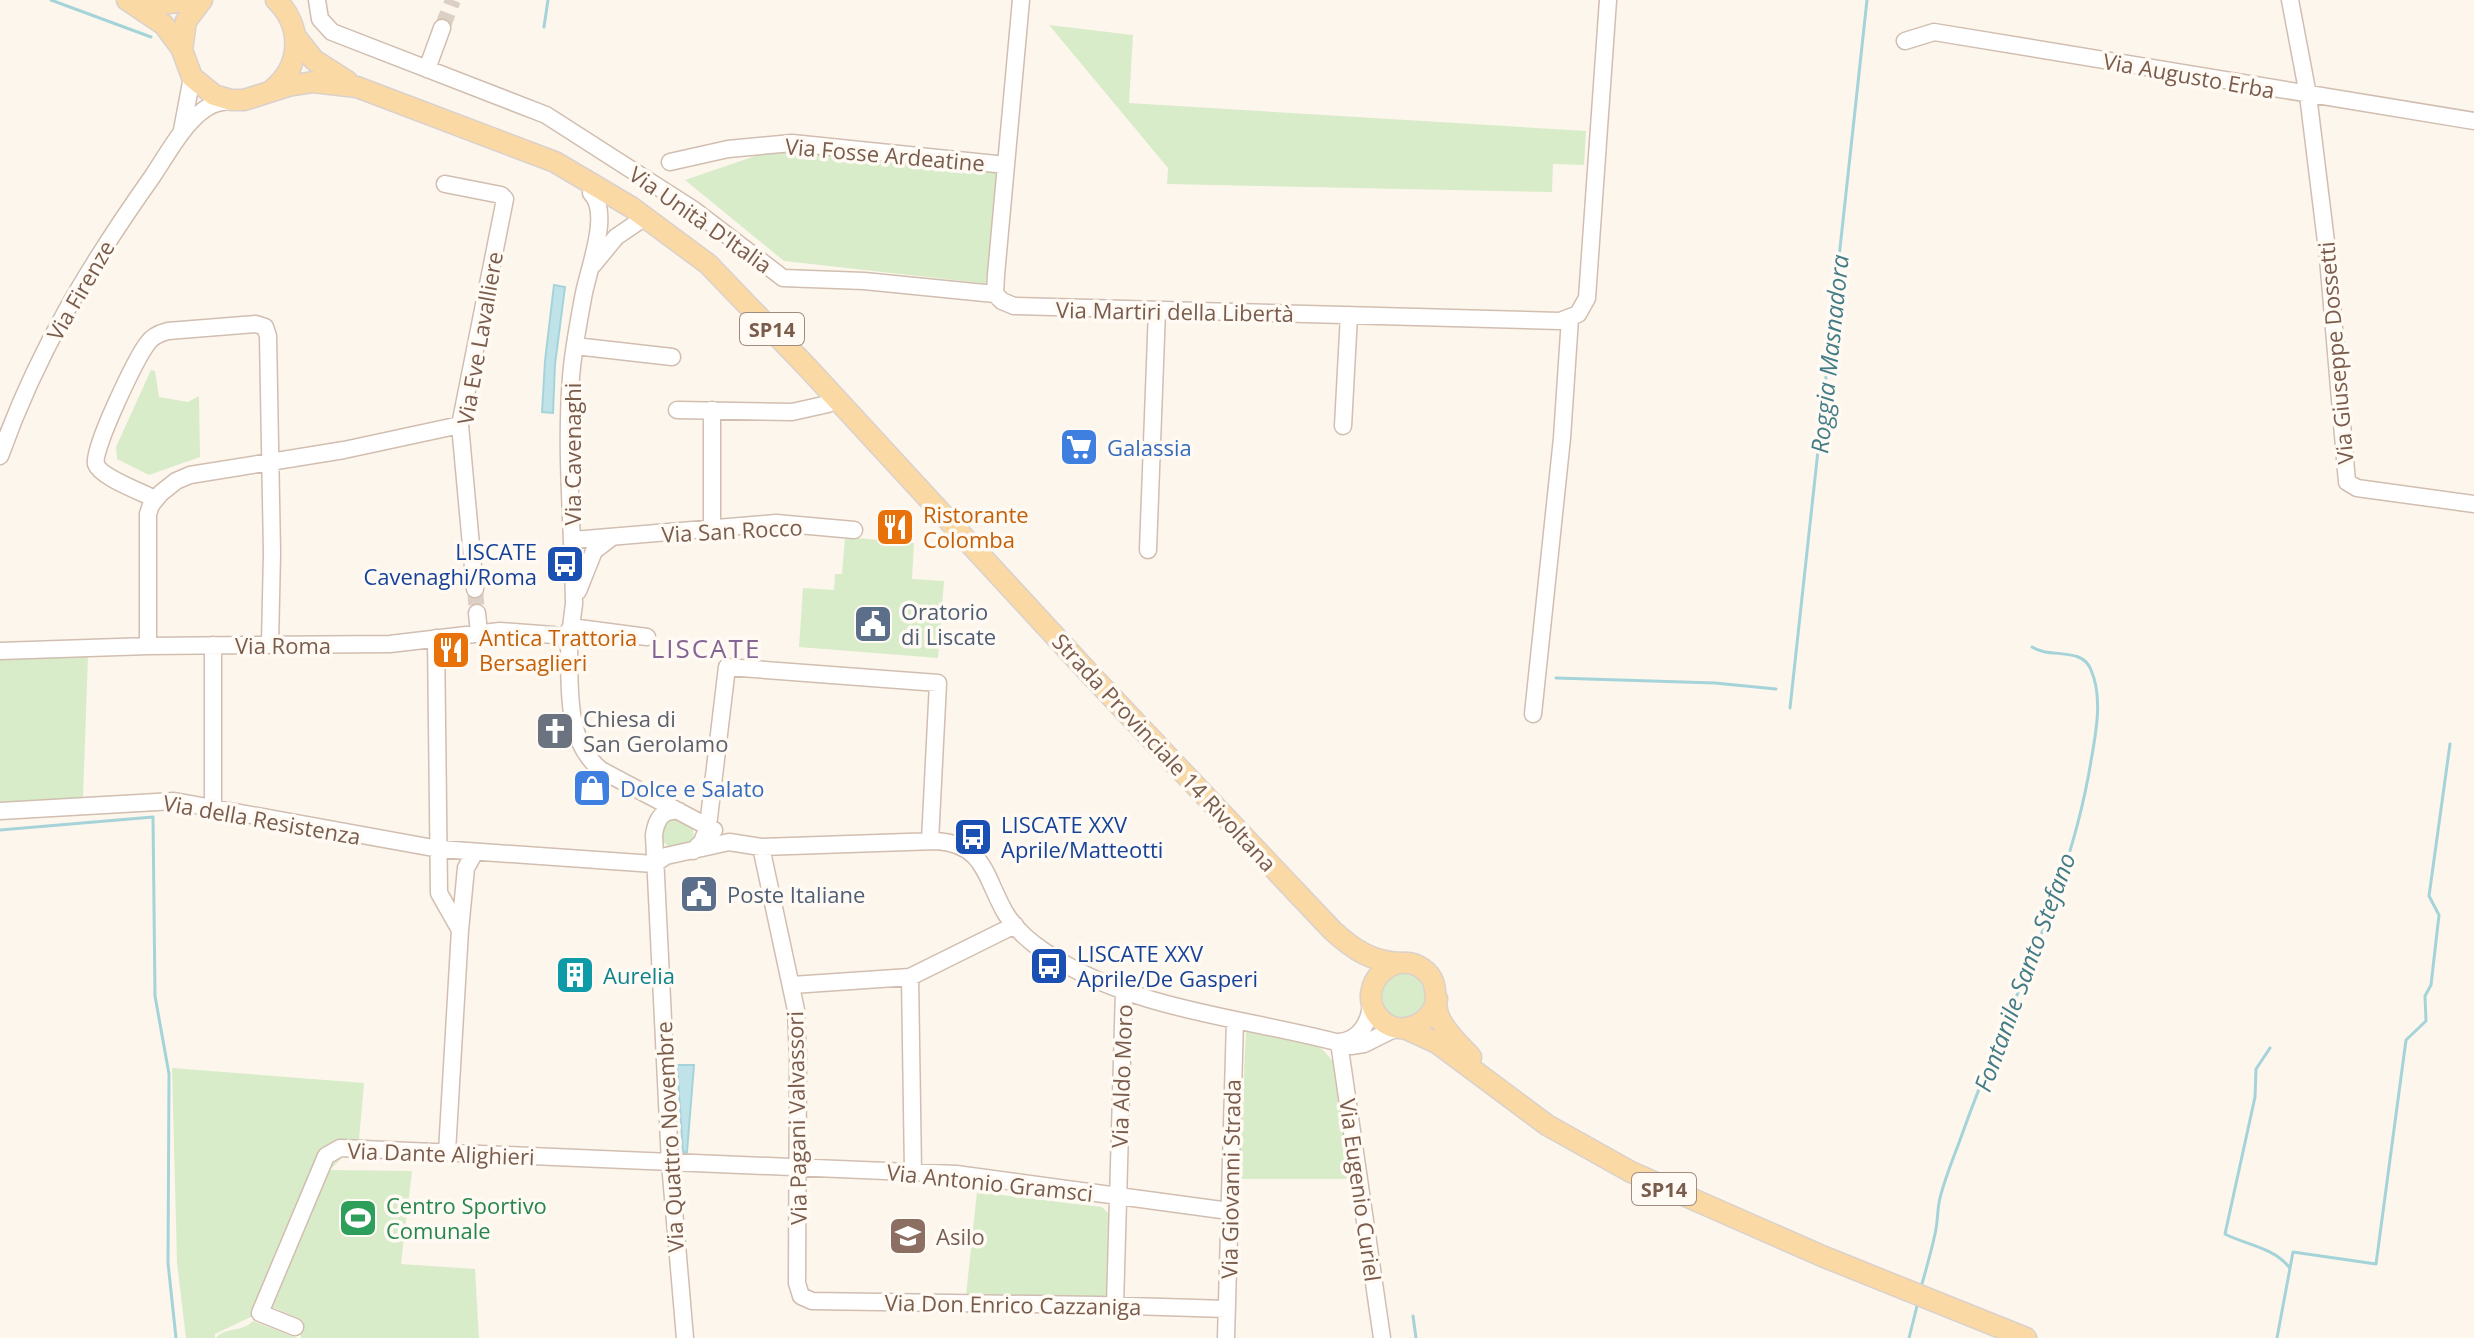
<svg xmlns="http://www.w3.org/2000/svg" width="2474" height="1338" font-family="'Open Sans',sans-serif">
<style>
.green{fill:#d8ecc9}
.water{fill:#bfe3e8;stroke:#a5d3da;stroke-width:2}
.lines{fill:none;stroke-linecap:round;stroke-linejoin:round}
.stream{stroke:#a5d3da;stroke-width:3}
.minor-tunnel{stroke:#dcd0c4;stroke-width:16;stroke-dasharray:16 8;stroke-linecap:butt}
.minor-casing{stroke:#d1beb0;stroke-width:19}
.major-casing{stroke:#dad1cd;stroke-width:23}
.minor{stroke:#fff;stroke-width:16}
.major{stroke:#fbd9a5;stroke-width:20}
.labels{text-anchor:middle;dominant-baseline:central;stroke-width:7;stroke-linejoin:round;paint-order:stroke}
.shield{fill:#fffaf3;stroke:#a28b7f;stroke-width:2}
.shield-label{font-size:20px;font-weight:bold;fill:#7a5c4d}
.street-label{font-size:22px;fill:#7a5c4d;stroke:#fffaf3}
.shop-label{font-size:22px;fill:#366cbe;stroke:#fffaf3;text-anchor:start}
.food-label{font-size:22px;fill:#c56008;stroke:#fffaf3;text-anchor:start}
.transit-label{font-size:22px;fill:#164399;stroke:#fffaf3;text-anchor:start}
.service-label{font-size:22px;fill:#4e5e75;stroke:#fffaf3;text-anchor:start}
.worship-label{font-size:22px;fill:#5b616d;stroke:#fffaf3;text-anchor:start}
.culture-label{font-size:22px;fill:#0d838f;stroke:#fffaf3;text-anchor:start}
.leisure-label{font-size:22px;fill:#27864d;stroke:#fffaf3;text-anchor:start}
.education-label{font-size:22px;fill:#785e54;stroke:#fffaf3;text-anchor:start}
.water-label{font-size:24px;font-style:italic;fill:#437c86;stroke:#fffaf3}
.quarter-label{font-size:26px;letter-spacing:2px;fill:#846695;stroke:#fffaf3}
</style>
<rect width="100%" height="100%" fill="#fdf6ec"/>
<!-- green -->
<path class="green" d="M1049,25L1133,35L1129,103L1586,131L1584,165L1553,164L1552,192L1167,184L1168,168Z
M776,149L1000,170L990,284L784,261L685,180Z
M151,370L155,371L159,397L188,402L199,396L200,457L149,475L117,459L116,447Z
M845,537L914,543L912,579L944,581L938,658L799,647L803,588L834,590L835,574H842Z
M88,655L83,798L0,805V656Z
M673,817L692,827L694,835L690,844L669,847L661,840L663,822Z
M1380 996a24 24 0 1 1 48 0a24 24 0 1 1-48 0Z
M1246,1031L1310,1043L1322,1049L1338,1067L1353,1179H1239Z
M172,1068L364,1083L359,1140L330,1170L412,1171L401,1264L475,1269L479,1338H301L300,1319L272,1307L215,1334V1338H186L177,1263Z
M977,1192L1102,1207L1108,1213L1106,1298L966,1295Z
M253,1321L297,1338H216C226,1326 242,1333 253,1321Z"/>
<!-- water -->
<path class="water" d="M554,285L565,287L555,364L553,413L542,412L545,361Z
M677,1065H694L687,1152H683Z"/>
<g class="lines">
<!-- stream -->
<path class="stream" d="M51,0L151,37
M544,27L548,0
M1556,678L1715,683L1776,689
M1790,708L1867,0
M0,830L153,817L155,996L169,1074L168,1263L176,1338
M2270,1048L2256,1069L2255,1097L2225,1234C2246,1245 2273,1247 2289,1267
M1921,1287C1926,1270 1931,1252 1935,1234C1938,1222 1937,1210 1940,1198C1946,1174 1956,1152 1964,1129C2008,1006 2070,891 2091,761C2096,733 2103,697 2091,670C2082,646 2050,659 2032,647
M1413,1316L1416,1338
M1909,1338L1917,1306
M2277,1338L2293,1252L2376,1264L2406,1040L2426,1021L2425,996L2431,985L2439,915L2429,896L2450,744"/>
<!-- minor-tunnel -->
<path class="minor-tunnel" d="M442,28L453,0
M475,589L477,613"/>
<defs>
<path id="minor" d="M317,0L320,19L332,32L546,115L694,210L783,278L864,281L995,294
M1021,0L996,275L995,294L1002,301L1014,306L1560,321L1578,314L1587,298L1608,0
M2290,0L2308,95L2328,258L2347,482L2357,488L2474,504
M1905,41L1934,32L2474,121
M427,69L442,28
M182,130L192,77
M670,162L728,149L792,143L1006,165
M445,184L501,195L505,199L460,425L475,589
M593,265L616,237L638,222
M575,346L672,357
M677,410L792,412L828,404
M712,410V530
M1343,426L1349,315
M0,456C37,352 89,266 152,177C167,155 183,124 205,109C213,103 224,101 234,101
M155,499C142,492 100,477 96,464C92,449 136,359 147,344C152,336 160,333 168,331L256,324L265,327L268,336L272,553L270,644
M573,540L776,523L854,530
M1148,550L1157,310
M578,591L594,551L611,538
M477,613L479,633
M571,627L647,637
M436,638L439,893L460,930
M564,638L571,627L574,604C573,529 565,452 571,377C573,351 578,325 583,298C587,272 612,213 591,193
M564,638L569,646C570,688 565,741 601,770L714,830
M213,645V807
M148,646V514L151,505L161,493L176,481L190,475L344,450L460,425
M0,651L148,646L390,644L500,631L554,635L564,638
M1533,714L1562,438L1570,318
M0,811L174,801L439,849L654,864
M679,811C662,809 656,820 654,835L670,1163L685,1338
M761,847L796,1010L798,1058L797,1283L801,1296L812,1301L1098,1305L1227,1309
M693,851L702,842L708,826L727,667L938,683L930,841
M654,864L666,856L729,842L761,847L936,841C986,844 985,879 1006,914C1016,930 1030,942 1045,952C1137,1013 1248,1017 1351,1046L1364,1044L1396,1028
M910,977L913,1172
M792,985L910,977L1015,925
M1339,1042L1382,1338
M1339,1042C1361,1040 1371,1020 1371,1000
M447,1152L460,930L466,868L475,852
M1115,1305L1124,991
M295,1327L260,1313L326,1156L340,1148L956,1174L1229,1211
M1226,1338L1235,1020"/>
<path id="major" d="M127,0L164,25L182,49
M202,0L186,21L182,50L192,77L214,95L231,100H244L288,86L313,82L357,87L555,162L631,207L708,264L808,368L1088,672L1333,931C1354,950 1372,962 1401,963
M132,2L162,4L191,0
M295,36L314,60L347,81
M272,90C302,66 303,26 276,0
M1437,999C1431,1027 1395,1040 1377,1015C1356,985 1394,948 1423,969C1442,982 1431,1002 1440,1019C1447,1034 1460,1045 1471,1057
M1404,1028L1437,1043L1547,1125L1631,1172L1822,1256L2026,1338"/>
</defs>
<!-- minor casing -->
<use href="#minor" class="minor-casing"/>
<!-- major casing -->
<use href="#major" class="major-casing"/>
<!-- minor -->
<use href="#minor" class="minor"/>
<!-- major -->
<use href="#major" class="major"/>
</g>
<!-- icons -->
<defs>
<symbol id="supermarket-square" viewBox="-11 -11 22 22"><rect x="-9" y="-9" width="18" height="18" rx="4" fill="#3f7fe0" stroke="#fffaf3"/><path d="M-6-5.5h2.5l.6 2H6L4.5 2H-2.5L-4.4-4H-6ZM-1.5 3.2a1.3 1.3 0 1 0 .1 0ZM3 3.2a1.3 1.3 0 1 0 .1 0Z" fill="#fff"/></symbol>
<symbol id="restaurant-square" viewBox="-11 -11 22 22"><rect x="-9" y="-9" width="18" height="18" rx="4" fill="#e8710a" stroke="#fffaf3"/><path d="M-5-6h1v4h1v-4h1v4h1v-4h1v5L-1.5 .5V6h-2V.5L-5-1ZM5-6V6H3V1.5H1.5Q1.5-4 5-6Z" fill="#fff"/></symbol>
<symbol id="bus-square" viewBox="-11 -11 22 22"><rect x="-9" y="-9" width="18" height="18" rx="4" fill="#1a4fb4" stroke="#fffaf3"/><path d="M-5-6H5V4H4V6H2V4H-2V6H-4V4H-5ZM-3.5-4V0h7V-4ZM-3.5 1.2v1.5H-2V1.2ZM2 1.2v1.5H3.5V1.2Z" fill="#fff"/></symbol>
<symbol id="civic-square" viewBox="-11 -11 22 22"><rect x="-9" y="-9" width="18" height="18" rx="4" fill="#5c6f8a" stroke="#fffaf3"/><path d="M-.6-6.5H3V-4.5H.6V-3L4-1V1h2V6H-6V1h2V-1L-.6-3ZM-1.2 2.5V6h2.4V2.5Z" fill="#fff"/></symbol>
<symbol id="church-square" viewBox="-11 -11 22 22"><rect x="-9" y="-9" width="18" height="18" rx="4" fill="#6b7280" stroke="#fffaf3"/><path d="M-1.2-6h2.4v3.5h3.3v2.4h-3.3V6h-2.4V-.1h-3.3v-2.4h3.3Z" fill="#fff"/></symbol>
<symbol id="shop-square" viewBox="-11 -11 22 22"><rect x="-9" y="-9" width="18" height="18" rx="4" fill="#3f7fe0" stroke="#fffaf3"/><path d="M-5-2.5h2.3a2.7 3.5 0 0 1 5.4 0H5L5.5 6h-11ZM-1.5-2.5h3a1.5 2.3 0 0 0-3 0Z" fill="#fff"/></symbol>
<symbol id="building-square" viewBox="-11 -11 22 22"><rect x="-9" y="-9" width="18" height="18" rx="4" fill="#0f9aa8" stroke="#fffaf3"/><path d="M-4-6H4V6H1V3H-1V6H-4ZM-2.5-4.3h1.7v1.8h-1.7ZM.8-4.3h1.7v1.8H.8ZM-2.5-1h1.7V.8h-1.7ZM.8-1h1.7V.8H.8Z" fill="#fff"/></symbol>
<symbol id="stadium-square" viewBox="-11 -11 22 22"><rect x="-9" y="-9" width="18" height="18" rx="4" fill="#2e9e5b" stroke="#fffaf3"/><path d="M0-5a6.5 5 0 1 0 0 10a6.5 5 0 1 0 0-10ZM-3.5-1.8h7v3.6h-7Z" fill="#fff"/></symbol>
<symbol id="school-square" viewBox="-11 -11 22 22"><rect x="-9" y="-9" width="18" height="18" rx="4" fill="#8d6e63" stroke="#fffaf3"/><path d="M0-5L7-2L0 1L-7-2ZM-4 1L0 2.5L4 1V4Q0 6-4 4Z" fill="#fff"/></symbol>
</defs>
<g fill-rule="evenodd">
<use href="#supermarket-square" x="1057" y="425" width="44" height="44"/>
<use href="#restaurant-square" x="873" y="505" width="44" height="44"/>
<use href="#bus-square" x="543" y="542" width="44" height="44"/>
<use href="#civic-square" x="851" y="602" width="44" height="44"/>
<use href="#restaurant-square" x="429" y="628" width="44" height="44"/>
<use href="#church-square" x="533" y="709" width="44" height="44"/>
<use href="#shop-square" x="570" y="766" width="44" height="44"/>
<use href="#bus-square" x="951" y="815" width="44" height="44"/>
<use href="#civic-square" x="677" y="872" width="44" height="44"/>
<use href="#bus-square" x="1027" y="944" width="44" height="44"/>
<use href="#building-square" x="553" y="953" width="44" height="44"/>
<use href="#stadium-square" x="336" y="1196" width="44" height="44"/>
<use href="#school-square" x="886" y="1214" width="44" height="44"/>
</g>
<g class="labels">
<!-- shield labels -->
<g class="shield">
<rect x="740" y="313" width="64" height="32" rx="6"/>
<rect x="1632" y="1173" width="64" height="32" rx="6"/>
</g>
<g class="shield-label">
<text x="772" y="329">SP14</text>
<text x="1664" y="1189">SP14</text>
</g>
<!-- street labels -->
<g class="street-label">
<text transform="translate(2189 75) rotate(10)">Via Augusto Erba</text>
<text transform="translate(885 154) rotate(5)">Via Fosse Ardeatine</text>
<text transform="translate(701 219) rotate(35)">Via Unità D'Italia</text>
<text transform="translate(80 290) rotate(-60)">Via Firenze</text>
<text transform="translate(1175 311) rotate(1)">Via Martiri della Libertà</text>
<text transform="translate(479 338) rotate(-80)">Via Eve Lavalliere</text>
<text transform="translate(2335 353) rotate(-95)">Via Giuseppe Dossetti</text>
<text transform="translate(572 454) rotate(-90)">Via Cavenaghi</text>
<text transform="translate(732 530) rotate(-3)">Via San Rocco</text>
<text x="283" y="645">Via Roma</text>
<text transform="translate(1165 752) rotate(47)">Strada Provinciale 14 Rivoltana</text>
<text transform="translate(262 819) rotate(10)">Via della Resistenza</text>
<text transform="translate(1121 1076) rotate(-88)">Via Aldo Moro</text>
<text transform="translate(796 1118) rotate(-91)">Via Pagani Valvassori</text>
<text transform="translate(669 1137) rotate(-93)">Via Quattro Novembre</text>
<text transform="translate(441 1153) rotate(2)">Via Dante Alighieri</text>
<text transform="translate(1230 1179) rotate(-89)">Via Giovanni Strada</text>
<text transform="translate(990 1182) rotate(6)">Via Antonio Gramsci</text>
<text transform="translate(1361 1190) rotate(82)">Via Eugenio Curiel</text>
<text transform="translate(1013 1304) rotate(1)">Via Don Enrico Cazzaniga</text>
</g>
<!-- shop labels -->
<g class="shop-label">
<text x="1107" y="447">Galassia</text>
<text x="620" y="788">Dolce e Salato</text>
</g>
<!-- food labels -->
<g class="food-label">
<text x="923" y="514">Ristorante<tspan x="923" dy="25">Colomba</tspan></text>
<text x="479" y="637">Antica Trattoria<tspan x="479" dy="25">Bersaglieri</tspan></text>
</g>
<!-- transit labels -->
<g class="transit-label">
<text x="537" y="551" text-anchor="end">LISCATE<tspan x="537" dy="25">Cavenaghi/Roma</tspan></text>
<text x="1001" y="824">LISCATE XXV<tspan x="1001" dy="25">Aprile/Matteotti</tspan></text>
<text x="1077" y="953">LISCATE XXV<tspan x="1077" dy="25">Aprile/De Gasperi</tspan></text>
</g>
<!-- service labels -->
<g class="service-label">
<text x="901" y="611">Oratorio<tspan x="901" dy="25">di Liscate</tspan></text>
<text x="727" y="894">Poste Italiane</text>
</g>
<!-- worship labels -->
<g class="worship-label">
<text x="583" y="718">Chiesa di<tspan x="583" dy="25">San Gerolamo</tspan></text>
</g>
<!-- culture labels -->
<g class="culture-label">
<text x="603" y="975">Aurelia</text>
</g>
<!-- leisure labels -->
<g class="leisure-label">
<text x="386" y="1205">Centro Sportivo<tspan x="386" dy="25">Comunale</tspan></text>
</g>
<!-- education labels -->
<g class="education-label">
<text x="936" y="1236">Asilo</text>
</g>
<!-- water labels -->
<g class="water-label">
<text transform="translate(1829 354) rotate(-84)">Roggia Masnadora</text>
<text transform="translate(2024 972) rotate(-70)">Fontanile Santo Stefano</text>
</g>
<!-- quarter labels -->
<g class="quarter-label">
<text x="706" y="648">LISCATE</text>
</g>
</g>
</svg>
